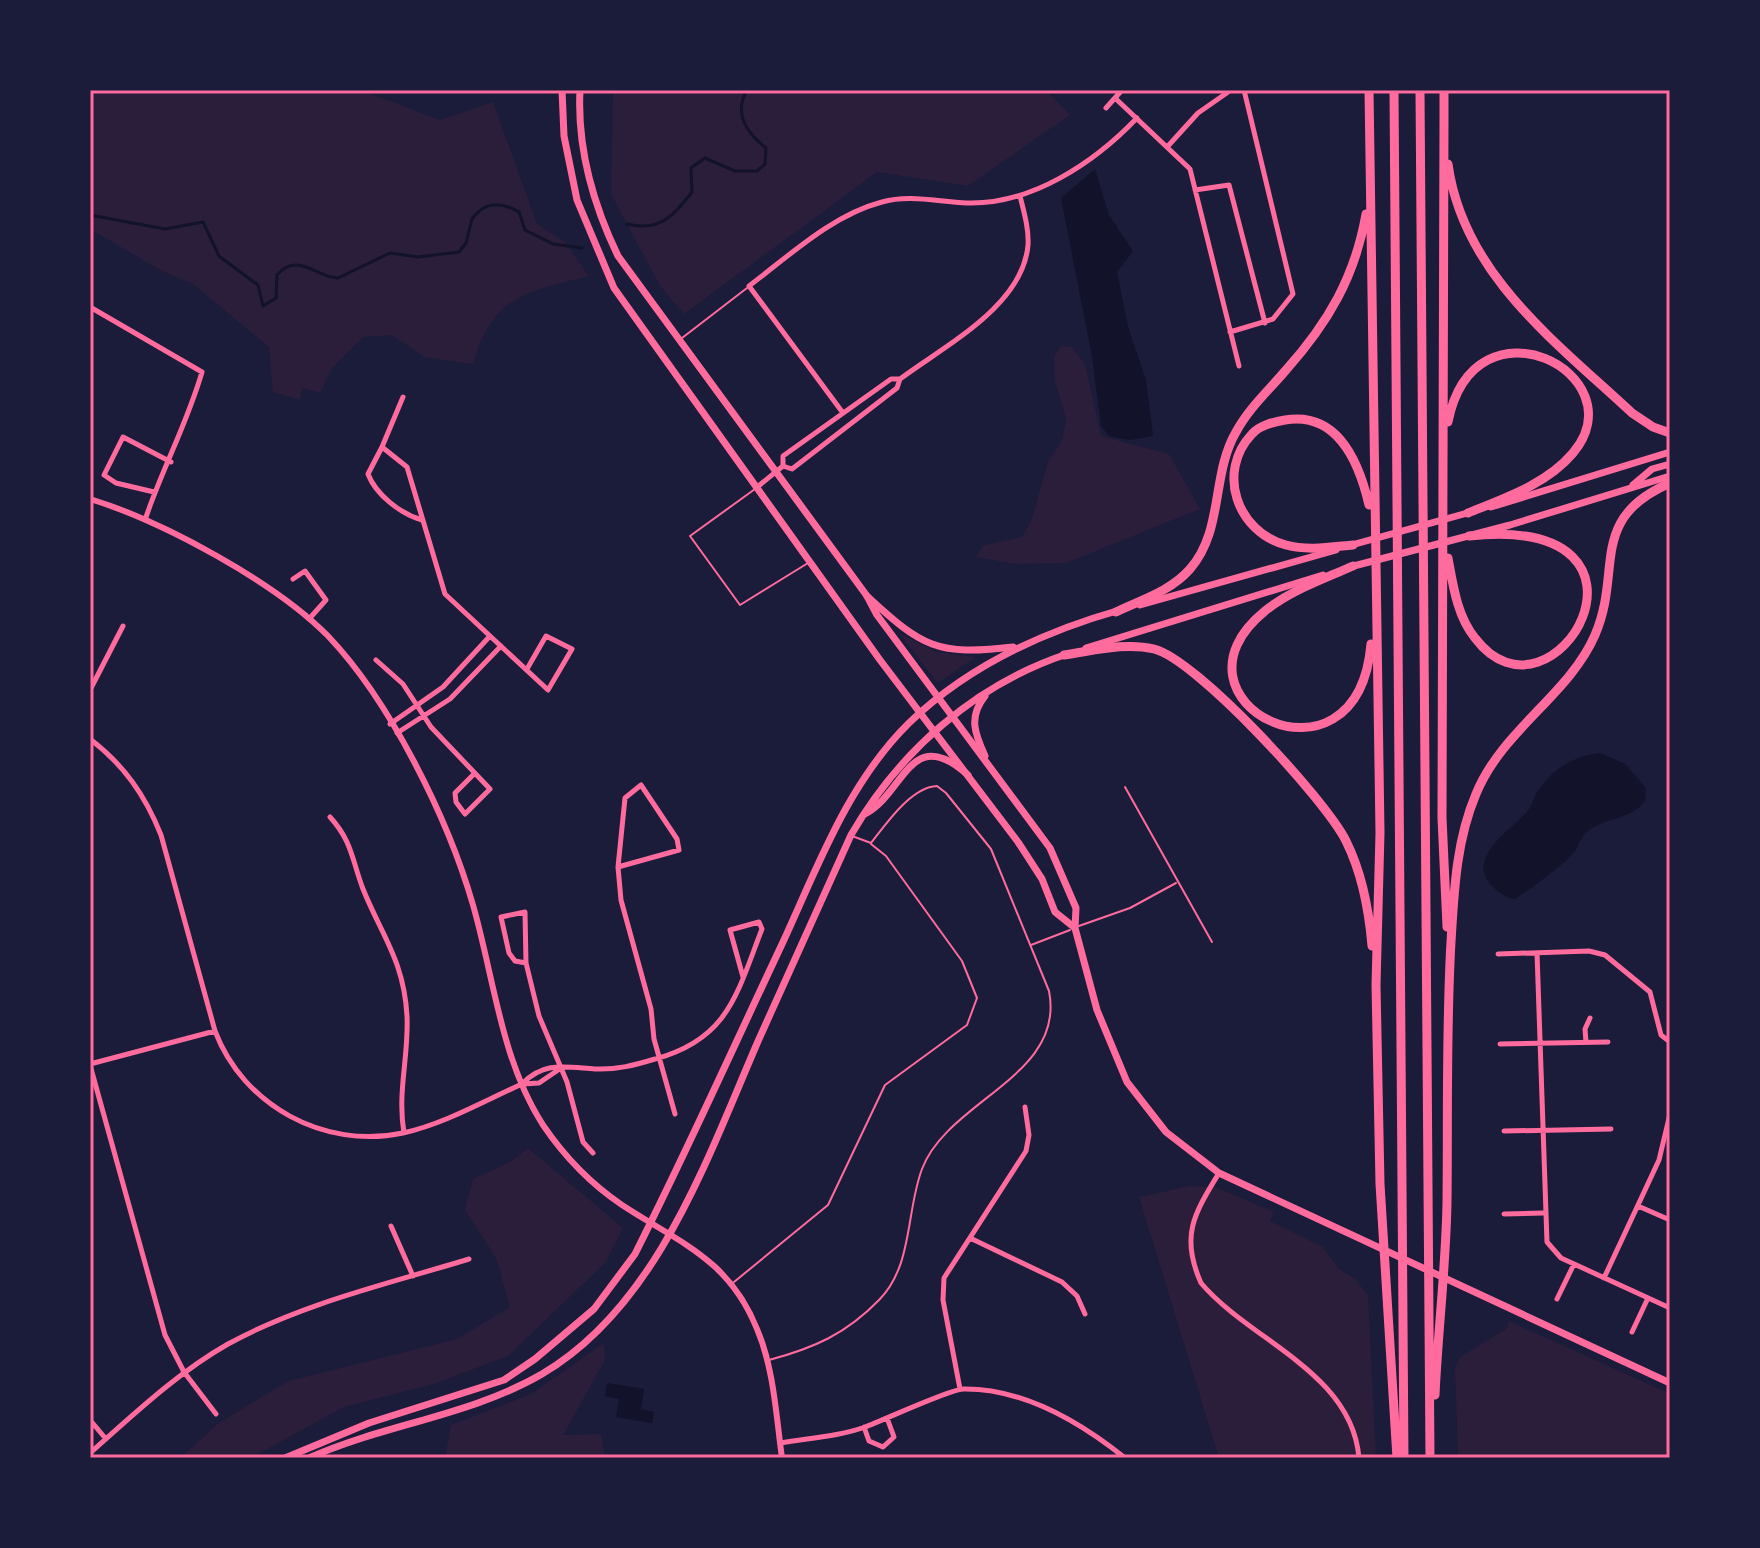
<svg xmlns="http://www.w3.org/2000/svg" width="1760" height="1548" font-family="'Varela Round',sans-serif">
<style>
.green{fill:#2a1e3b}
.water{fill:#12122b}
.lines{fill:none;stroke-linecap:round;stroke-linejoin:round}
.stream{stroke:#12122b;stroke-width:3}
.service{stroke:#ff6b9d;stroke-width:2}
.minor{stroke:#ff6b9d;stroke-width:5}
.tertiary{stroke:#ff6b9d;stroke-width:6}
.secondary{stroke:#ff6b9d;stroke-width:7}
.primary{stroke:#ff6b9d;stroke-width:7}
.motorway{stroke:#ff6b9d;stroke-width:9}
.neatline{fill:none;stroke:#ff6b9d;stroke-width:3}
</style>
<rect width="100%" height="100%" fill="#1b1b3a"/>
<!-- green -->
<path class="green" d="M90,90H361L440,120L493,102L537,224L564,241L589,276C526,292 493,295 473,364L424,357L392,335L363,337L332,368L320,393L302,388L300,400L273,392L269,347L193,284L162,271L90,229Z
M613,90H1046L1070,115L968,186L877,172L684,314L660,286L611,194Z
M1061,346L1072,347L1085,364L1101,436L1169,454L1200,509L1066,563L1016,564L975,557L984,545L1022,537L1031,521L1048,462L1062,441L1066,419L1055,381L1054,356Z
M899,633L937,652L976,657L938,683Z
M528,1148L623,1228L605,1263L508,1356L434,1384L344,1407L251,1458H180L219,1423L288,1381L457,1339L510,1307L496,1258L465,1210L473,1179L510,1162Z
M1189,1186L1215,1187L1274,1212L1270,1221L1323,1247L1339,1269L1355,1279L1368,1295L1376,1458H1219L1139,1197Z
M1509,1321L1670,1394V1458H1458L1455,1368L1460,1357L1506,1329Z
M604,1343L605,1360L563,1435L601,1434L605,1458H445L451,1425L531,1394Z"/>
<!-- water -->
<path class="water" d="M1095,169L1109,215L1133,251L1117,272L1128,327L1146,380L1153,436L1130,440L1109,436L1101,426L1092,356L1061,198Z
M1600,753L1625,764L1646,788L1645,801C1630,820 1608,817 1589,830C1580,836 1579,848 1571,856C1555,871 1533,887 1515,899C1505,897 1500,893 1493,887C1464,860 1509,831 1526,813C1532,807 1533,798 1538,791C1552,769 1574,756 1600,753Z
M607,1383L644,1389L641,1409L654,1412L652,1423L616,1417L619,1399L605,1396Z"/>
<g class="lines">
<!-- stream -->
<path class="stream" d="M90,215L165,229L203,222L219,256L258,285L263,306L276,298L277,275C298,251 317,278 338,278L390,253L418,257L459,252L466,243L472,219C485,201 502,202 519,212L525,230L553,244L582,248
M627,224C660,232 673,216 692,192L691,168L705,158L735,171H757L765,164L766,148C747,133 733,114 747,90"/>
<!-- service -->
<path class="service" d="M682,338L747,288
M755,489L690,536L740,605L808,563
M1125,787L1212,942
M1076,927L1130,908L1176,883
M1031,945L1070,930
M734,1282L828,1205L885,1085L967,1025L977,998L962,961L886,856L871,844
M769,1360C814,1348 846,1334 879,1300C913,1266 906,1211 922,1169C948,1100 1066,1076 1049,991L991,849L946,793L937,786C911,787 886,824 871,843L852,836"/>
<!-- minor -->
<path class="minor" d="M1115,98L1190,169L1239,366
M1106,108L1122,90
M1168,146L1198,113L1231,90
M1195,190L1229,185L1265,323
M90,307L202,372C187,424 162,469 145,520
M1230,332L1273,319L1293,294L1244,90
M403,397L382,447L407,467L445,594L548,690L572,649L546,636L527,669
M843,413L749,286C789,256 832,215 882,202C910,194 938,202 967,203C1031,205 1094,163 1137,118
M382,447L368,474C376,495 401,514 422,520
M783,466V456L891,379H900C944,346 1023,306 1028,245C1029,229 1024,212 1020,196
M756,488L783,466L792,469L897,388L900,379
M154,492L116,483L104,475L123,437L171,462
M293,579L305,571L326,600L309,619
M376,660L403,684L431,727L490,789L465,814L456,802L455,793L474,774
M90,690L123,626
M390,724L443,687L490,636
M397,733L450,699L501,646
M90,739C124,765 145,795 161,835L215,1031C243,1105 324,1150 403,1133C444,1124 484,1101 522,1084C544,1061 565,1067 595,1069C617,1070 635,1065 655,1059C729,1039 737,993 762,929L759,922L730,930L743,977
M330,817C352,841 352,860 363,889C382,936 404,961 407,1016C409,1056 397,1092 404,1133
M618,867L679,850L677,839L641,785L625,798L618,867L621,900L651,1009L654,1039L675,1114
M1537,953L1547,1242L1561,1258L1670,1308
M1498,954L1589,951L1605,955L1650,992L1661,1035L1670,1042
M526,963L515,961L509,953L501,917L525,912L526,963L539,1016L567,1082L583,1142L593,1153
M1586,1042L1585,1029L1590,1018
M1500,1044L1608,1042
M90,1064L215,1031
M90,1065L165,1335L184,1372L216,1414
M523,1084L539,1083L561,1068
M1504,1131L1611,1129
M1219,1173C1194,1214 1180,1236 1201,1283C1250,1341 1352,1372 1359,1458
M1638,1206L1670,1220
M1504,1214L1543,1213
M391,1226L413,1276
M970,1238L1062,1282L1077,1296L1085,1314
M1604,1278L1659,1160L1670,1114
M1557,1299L1574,1264
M1632,1332L1648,1298
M960,1389L943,1300L944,1278L1026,1151L1029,1135L1025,1107
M90,1420L106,1439
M864,1427L869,1441L883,1447L894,1437L887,1418
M780,1443C807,1438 838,1437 865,1427C884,1420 948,1390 963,1389C1023,1388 1080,1422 1125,1458
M90,1453C134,1414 177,1373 228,1344C303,1303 388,1284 469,1259"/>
<!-- tertiary -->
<path class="tertiary" d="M90,499C162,521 275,582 328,636C390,701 448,818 473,905C494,978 501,1060 543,1125C564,1156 591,1184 622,1205C680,1243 729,1259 757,1329C774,1369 776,1415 782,1458"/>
<!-- secondary -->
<path class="secondary" d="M562,90L564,136L577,200L614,288L880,660L1018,842L1042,879L1055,912L1075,928
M580,90C577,148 593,204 618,256L867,596L877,615L1050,848L1076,908L1075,928L1097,1010L1127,1082L1166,1132L1219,1173L1670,1383"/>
<!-- primary -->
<path class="primary" d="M1633,485L1652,469L1670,464
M1491,507L1670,452
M1348,546L1471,512
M1350,567L1510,525L1670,476
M867,596C922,647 937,656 1013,647
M1140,605L1336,550
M1086,648L1323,575
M985,696C968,717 975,734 985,756
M865,814C905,793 910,723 968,775
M285,1458L369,1423L504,1380L535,1359L594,1309L635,1254C687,1151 734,1046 783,942C818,866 848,783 909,723C968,666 1042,632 1120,610
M309,1458C385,1424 470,1416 542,1374C658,1306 708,1156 759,1039C789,971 820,903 851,835C899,752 974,685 1067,654"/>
<!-- motorway -->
<path class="motorway" d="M1369,90L1380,833L1376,985L1380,1184L1397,1458
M1394,90L1404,1458
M1420,90L1430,1458
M1444,90V122
M1444,119L1442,818L1447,927
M1448,164C1463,274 1556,342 1632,413L1653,427L1670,433
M1448,422C1474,290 1639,374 1573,453C1547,484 1505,498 1468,513
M1353,545C1331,547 1308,551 1286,545C1237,532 1216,472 1252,434C1260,425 1273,422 1285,420C1338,411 1359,462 1369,505
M1448,558C1453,585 1457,616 1475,638C1553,741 1686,513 1469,536
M1353,566C1324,579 1291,590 1265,611C1154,701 1357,804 1371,644
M1116,612C1141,600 1171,591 1190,569C1224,530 1211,475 1236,432C1249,408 1269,390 1286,370C1328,323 1355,277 1366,214
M1064,655C1093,651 1125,642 1154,649C1196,659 1325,799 1346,841C1362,873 1369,910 1372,946
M1435,1395C1438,1330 1446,1266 1447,1202C1448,1115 1446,1028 1451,942C1454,892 1456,841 1476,794C1502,730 1569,695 1595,635C1623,571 1587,519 1670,483"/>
</g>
<!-- border -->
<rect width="1760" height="1548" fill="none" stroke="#1b1b3a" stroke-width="184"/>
<rect x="92" y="92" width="1576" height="1364" class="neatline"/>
</svg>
